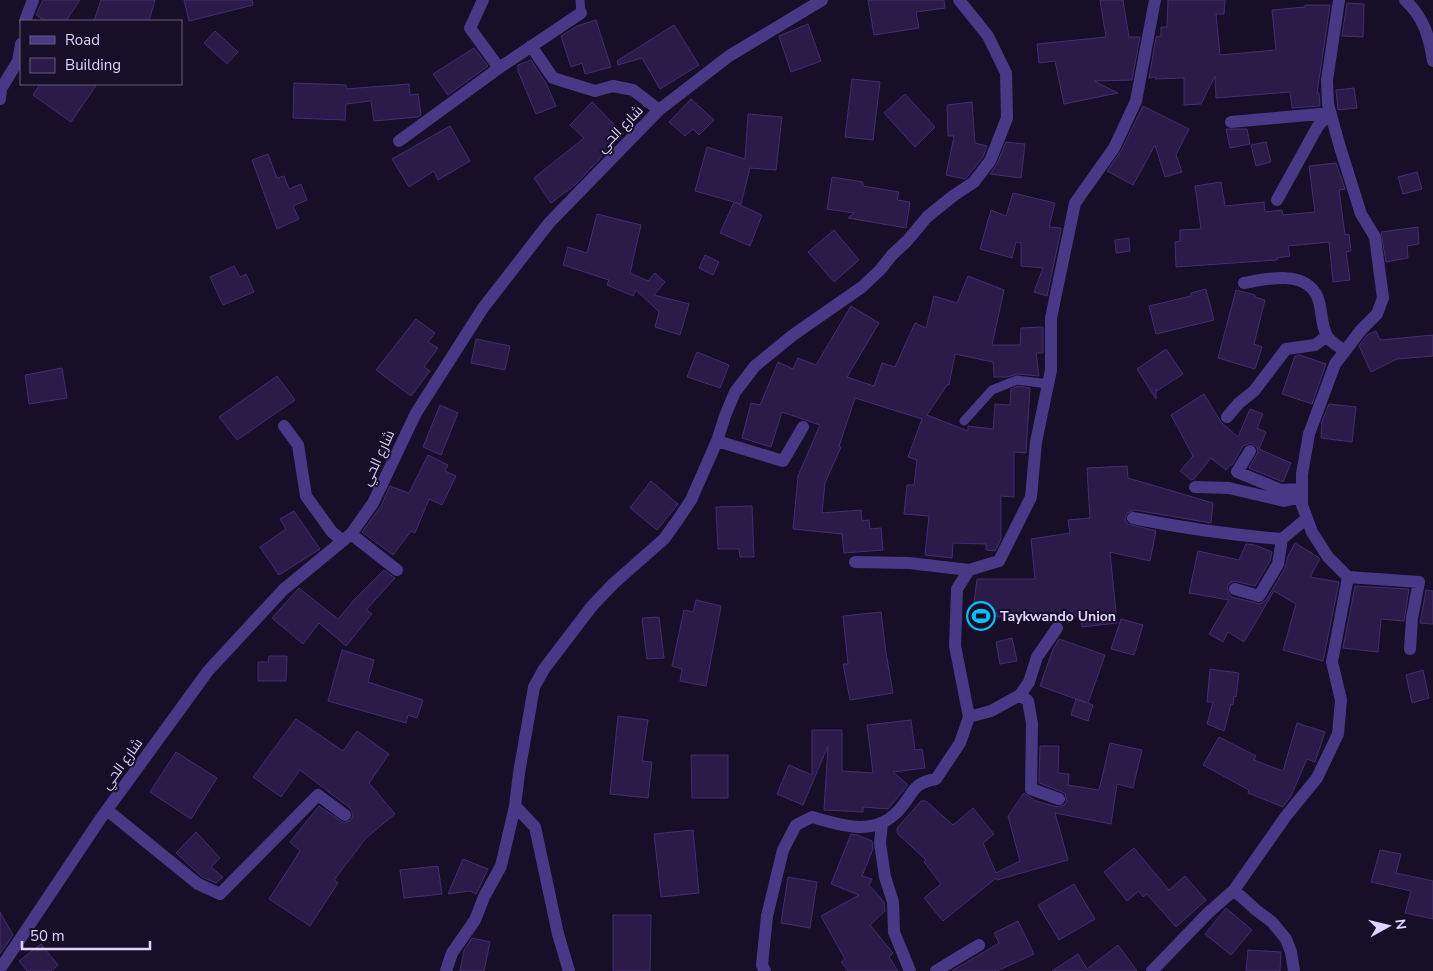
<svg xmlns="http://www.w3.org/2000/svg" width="1433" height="971" font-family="'Nunito Sans',Cairo,sans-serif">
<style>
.building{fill:#2a1b48;stroke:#442c74}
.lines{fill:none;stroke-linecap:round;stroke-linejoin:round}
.service{stroke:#473986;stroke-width:9}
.minor{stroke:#473986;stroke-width:12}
.tertiary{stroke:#473986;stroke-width:12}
.labels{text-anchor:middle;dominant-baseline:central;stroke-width:4;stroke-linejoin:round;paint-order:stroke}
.street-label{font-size:14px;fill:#dfd5ff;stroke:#160f27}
.poi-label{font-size:14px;font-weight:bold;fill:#dfd5ff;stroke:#160f27;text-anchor:start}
</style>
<rect width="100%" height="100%" fill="#160f27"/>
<!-- building -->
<path class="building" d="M43,0H80L66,21H45L36,15Z
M101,0H155L149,21H94Z
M184,0H252L253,5L189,21Z
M868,0H944L945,8L916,12L919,28L874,35Z
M1100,0H1123L1129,37H1140L1132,80L1094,81L1118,93L1064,104L1055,61L1039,63L1037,44L1106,37Z
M1168,0H1225L1224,14H1216L1220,55L1276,50L1272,10L1305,7V5H1330L1317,93H1319L1320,106L1292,108L1290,92L1216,98L1215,76L1201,104L1184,105V78L1155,79L1157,77L1149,78L1156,37L1161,36V27H1167Z
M1347,3L1364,4L1363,37L1342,36Z
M596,20L611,67L585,74L582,63L571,67L561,36L577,26Z
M808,24L821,61L791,72L779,36Z
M674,25L699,65L660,89L642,58L618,65L617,61Z
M215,31L238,52L227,64L204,43Z
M474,48L488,66L448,95L433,74Z
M531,60L546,83L556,106L536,114L518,71V65Z
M852,79L880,82L873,140L845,137Z
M294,83L346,85V89L409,84L410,95L418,94L421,115L418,117L374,121L371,101L346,104L345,120L293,118Z
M40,84H97L71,122L33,95Z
M1354,88L1357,108L1338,110L1336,90Z
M905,94L935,127L915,147L884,113Z
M691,99L714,120L699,135L693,129L685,136L669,122Z
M592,102L623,134L575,185L551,203L534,178L584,138L570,125Z
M972,102L975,143L987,146L983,157L968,176L965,179L946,175L954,136H948L947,105Z
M1143,106L1189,129L1176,155L1182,172L1165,177L1155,145L1133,185L1107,171L1121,151Z
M748,114L782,117L776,170L750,168L741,204L695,191L707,147L745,159Z
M450,126L470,161L438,180L434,171L409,187L392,159Z
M1226,129H1247L1250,144L1230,148Z
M1006,142L1025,144L1021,178L990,174L997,164Z
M1266,142L1271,162L1256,166L1251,145Z
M268,154L277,178L284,176L289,189L301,184L307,200L293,206L299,219L277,229L252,160Z
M1336,163L1345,189L1339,190L1345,235L1349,234L1351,251L1346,252L1350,280L1333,282L1329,242L1288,246L1290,256L1277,258V260L1176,267L1175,242L1180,241V230L1201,229L1195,186L1221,182L1225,206L1264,202L1265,212L1282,210L1283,215L1315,212L1309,166Z
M1417,172L1422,189L1403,194L1398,177Z
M832,177L863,182V186L899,192L897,200L910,202L906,228L848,218L854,213L827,209Z
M1013,193L1055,203L1049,227L1061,228V230L1047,296L1034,292L1043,268L1021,266V243L1016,242L1012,258L980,249L991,210L1006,216Z
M734,202L762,215L750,246L720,233Z
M597,214L641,225L630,273L648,281L655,273L665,282L654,295L689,304L680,335L655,327L659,312L636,290L633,296L607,285L609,280L563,265L568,247L587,253Z
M1418,227L1419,244L1407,246L1408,258L1386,262L1381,232Z
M834,230L859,260L834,282L808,252Z
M1129,238L1130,251L1116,253L1115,240Z
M705,255L719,262L713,275L699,268Z
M234,266L240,277L246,274L254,292L223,305L210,277Z
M968,276L1004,290L992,345H1020L1021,328L1043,327V353H1036L1039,376L1017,374L1008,377H994L993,362L955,354L949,385H947L927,415L968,431V426L993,429L995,404L1010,405L1011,389L1018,386L1030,388L1026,453L1014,452V497L1001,496V539L995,551L986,550V544L953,543L952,558L925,555L929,516L904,514L907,485H914L917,460L908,457L922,419L855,398L839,446L841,447L825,483L822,513L861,510L862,521L869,520L870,529L881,528L883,550L844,553L842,534L793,529L798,476L820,425L782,412L771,447L742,438L751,403L760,405L778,362L793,369L798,358L816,365L851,306L879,323L847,377L874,386L882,363L895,367L915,323L926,328L934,296L957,303Z
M1206,289L1214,320L1156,334L1149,306L1191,296V293Z
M1236,290L1255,295V297L1265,300L1254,344L1262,347L1255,369L1218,358Z
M416,319L435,333L428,342L438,348L424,367L430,371L411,396L376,370Z
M1376,331L1380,340L1433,335V356L1397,359L1371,372L1359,346L1367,335Z
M476,339L510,346L505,370L471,363Z
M1166,349L1183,374L1157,391L1156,389V399L1137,369Z
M697,352L729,365L720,388L687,377Z
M1300,355L1326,364L1312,404L1282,394L1295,356Z
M62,368L67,398L29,404L25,375Z
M277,376L295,400L237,440L219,417Z
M1204,394L1221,422L1238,437L1250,409L1263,414L1257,428L1266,432L1259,449L1291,463L1283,482L1249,468L1258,452L1257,447L1251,443L1243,446L1232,465H1230L1226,470L1211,458L1194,479L1191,480L1180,471L1193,456L1171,415Z
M1329,404L1356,407L1352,442L1321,438L1322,421Z
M440,405L458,413L441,455L423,447Z
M428,455L448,465L445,471L456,476L442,505L429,499L415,533L411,531L393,555L362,532L381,506L390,486L409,493Z
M1127,466L1128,478L1213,503L1211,523L1135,510L1127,513L1125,520L1128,524L1156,531L1150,561L1110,552L1117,623L1082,627L1081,616L997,617V613L973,611L977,579H1035L1031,539L1070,533L1068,520L1090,518L1087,468Z
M651,481L678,504L657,530L630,508Z
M752,506L754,557H740L739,549H718L716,507Z
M294,511L320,549L279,575L260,547L286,529L280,519Z
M1295,543L1318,557L1320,559L1310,577L1339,582L1323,661L1283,650L1296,604L1274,591L1244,642L1228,632L1223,642L1209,634L1229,600L1189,593L1198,551L1239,560L1246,544L1255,545L1272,552L1270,561L1255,586L1234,581L1230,583L1227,587L1229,594L1232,597L1260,604L1266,600L1285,568L1288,556Z
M384,570L395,578L366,610L372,614L346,646L319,623L303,644L272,618L299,588L338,619L354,600Z
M1355,586L1409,589L1404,621L1381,619L1378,652L1343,648Z
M1426,590L1433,591V624L1420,623Z
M696,600L721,606L706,686L680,681L682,669L672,666L684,610L693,612Z
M881,612L886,653L893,693L850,700L843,664H848L843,616Z
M659,617L664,658L647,659L642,618Z
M1121,619L1143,625L1134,655L1111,649Z
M1012,638L1017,661L1000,664L996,642Z
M1059,639L1105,655L1088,703L1093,705L1088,721L1071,715L1076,699L1087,703L1040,686L1053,649Z
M342,650L374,660L368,682L423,700L417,718L408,715L406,723L328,701Z
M269,656H287L286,681H258V662H268Z
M1210,669L1239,673L1236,697L1234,696L1233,705L1231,704L1224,731L1207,724L1213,702H1207Z
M1423,670L1429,698L1412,703L1406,675Z
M618,716L648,720L642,761L652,762L648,798L610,794Z
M296,719L343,751L357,731L389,754L369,783L395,814L366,838L334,880L338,883L310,926L269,899L300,851L290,842L319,806L344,823L351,820L353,815L350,808L300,770L281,797L253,777Z
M911,720L915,750L922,749L925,768L893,772L907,784V786L888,809L863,807V812L824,810L828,746L803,805L777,794L789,765L812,775V730H842V771L873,773L867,725Z
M1297,723L1325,732L1315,762L1307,759L1291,796L1283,807L1248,793L1249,790L1203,765L1219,737L1256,756L1254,760L1283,771Z
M1110,743L1142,750L1133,788L1117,784L1111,824L1055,813L1068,860L997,880L996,878L943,921L924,898L941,884L924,862L926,860L897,833V828L921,801H926L953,825L973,808L994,834L983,843L996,873L1020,861L1008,816L1024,793L1036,801L1057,807L1064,805L1067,801L1065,794L1062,792L1039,783L1040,746H1059L1058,773L1069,774L1068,785L1099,790Z
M176,752L217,778L191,819L150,792Z
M691,755H728V798H692Z
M693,830L699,893L661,897L654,834Z
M196,832L220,858L211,867L223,877L216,883L202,877L176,853Z
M851,834L857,835L872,841L873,849L862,876L872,879L869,885L884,902L885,911L870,925L893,953L889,957L898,971H848L841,962L845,959L821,916L859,895L831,884Z
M1134,848L1169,890L1185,876L1206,900L1176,927L1147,894L1143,897L1139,891L1127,901L1104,872Z
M1380,850L1401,854L1396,873L1433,881V919L1405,913L1411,891L1371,882Z
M463,859L488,869L476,894L470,891L448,894Z
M438,866L442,894L404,898L400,870Z
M788,877L817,882L810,928L781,923Z
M1074,884L1095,919L1059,940L1038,905Z
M1226,908L1252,930L1231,955L1205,934Z
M0,912L13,935L0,954Z
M613,915H651L650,971H613Z
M1018,921L1034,954L997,971H952L999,943L994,933Z
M472,938L490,942L484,971H460L464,950Z
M41,944L58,965L51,971H27L19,961Z
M1118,945L1137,971H1052L1078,954L1087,969Z
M1248,950L1281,952L1280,971H1246Z"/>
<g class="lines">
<!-- service -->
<path class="service" d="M580,0L581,13
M964,421L992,390L1017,380L1048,384"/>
<!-- minor -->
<path class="minor" d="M483,0L470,28L499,68
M25,21L33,0
M531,46L553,78L595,91L613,86L633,90L659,110
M0,99L1,89L18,61L21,44
M1231,122L1330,113
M399,141L499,68L581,13
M1277,200L1318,126L1330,113
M1244,283C1266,279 1302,270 1316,294C1323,306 1320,324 1327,336C1330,342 1340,347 1345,351
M1227,417L1239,403L1254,391L1286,349L1315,345L1327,336
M284,426L298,445L306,496L332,532L343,541
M717,441L783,461L803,427
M1250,451L1237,472L1281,490L1302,489
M1195,487L1229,488L1284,501L1302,497
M1133,518C1182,528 1232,535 1282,539L1307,518
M351,534L397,570
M855,562L909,563L969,570
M1348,577L1419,582L1412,618L1410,649
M1235,589L1259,596L1278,564L1282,539
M1020,695L1028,701L1032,723L1031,789L1059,799
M969,717L991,711L1020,695L1029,682L1037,657L1057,628
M515,806L535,827L558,934L569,971
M107,810L198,884L220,894L318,795L345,815
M882,823L880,843L885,877L893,902L894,932L910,971
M1234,890L1256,910L1272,922L1286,939L1291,952L1294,971
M0,969L101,818L208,671L283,590L351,534L373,503L416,413L483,308L549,223L659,110L729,56L822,0
M446,971L452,953L475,920L484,897L501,866L515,806L519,773L534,687L544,669L592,606L614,583L664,539L677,521L691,500L717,441L725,416L735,392L755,366L793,335L862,287L880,270L892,255L907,241L927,217L953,196L974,182L990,161L1007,118L1006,73L988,36L959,0
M765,971L762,965L767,916L783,850L796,825L812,817C842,826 875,837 899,810C914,794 911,783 936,779L960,743L969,717L955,646L957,589L969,570L999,561L1031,497L1036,442L1051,370V318L1075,203L1114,148L1136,101L1155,0
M936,971L979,945
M1152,971L1208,913L1234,890L1286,816L1317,778L1338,734L1341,700L1332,662L1348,577L1328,557L1312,532L1302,505V474L1309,434L1335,364L1361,330L1377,314L1383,298L1375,237L1361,214L1339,144L1328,104L1327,80L1339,0"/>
<!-- tertiary -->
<path class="tertiary" d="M1405,0C1424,18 1429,36 1433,61"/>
</g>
<!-- icons -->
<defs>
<symbol id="stadium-ring" viewBox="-11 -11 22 22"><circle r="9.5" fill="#160f27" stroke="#01c3ff" stroke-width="1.5"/><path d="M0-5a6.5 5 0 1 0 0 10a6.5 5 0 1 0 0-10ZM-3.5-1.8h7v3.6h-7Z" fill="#01c3ff"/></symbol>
</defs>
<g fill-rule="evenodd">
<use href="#stadium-ring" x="965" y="600" width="32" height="32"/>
</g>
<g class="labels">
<!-- street labels -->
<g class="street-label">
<text transform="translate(620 129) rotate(-46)">شارع الحي</text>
<text transform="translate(378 458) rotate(-65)">شارع الحي</text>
<text transform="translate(122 764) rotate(-54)">شارع الحي</text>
</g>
<!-- poi labels -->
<g class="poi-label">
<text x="1000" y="616">Taykwando Union</text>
</g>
</g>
<!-- legend -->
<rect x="20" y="20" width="162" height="65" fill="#160f27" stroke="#665e7d"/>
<rect x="30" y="36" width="25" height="8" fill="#473986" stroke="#665e7d"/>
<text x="65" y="45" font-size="15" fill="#dfd5ff">Road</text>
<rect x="30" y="58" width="25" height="15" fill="#2a1b48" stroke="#665e7d"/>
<text x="65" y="70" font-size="15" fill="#dfd5ff">Building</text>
<!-- north arrow -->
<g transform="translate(1388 926) rotate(82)" stroke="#160f27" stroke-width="4" paint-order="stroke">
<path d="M0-4L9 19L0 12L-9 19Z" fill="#dfd5ff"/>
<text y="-8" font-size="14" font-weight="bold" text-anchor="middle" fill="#dfd5ff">N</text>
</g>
<!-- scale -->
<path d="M22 941v8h128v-8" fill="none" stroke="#dfd5ff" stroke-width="2.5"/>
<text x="30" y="941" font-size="15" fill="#dfd5ff" stroke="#160f27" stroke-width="4" paint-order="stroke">50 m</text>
</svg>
